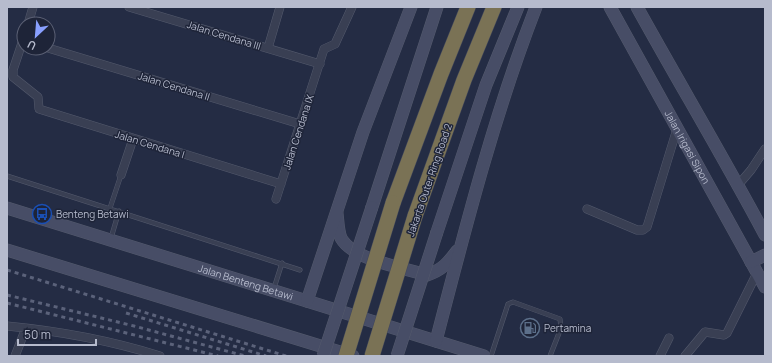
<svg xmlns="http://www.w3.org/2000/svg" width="772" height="363" font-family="Manrope,sans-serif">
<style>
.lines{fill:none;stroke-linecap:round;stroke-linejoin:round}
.lane-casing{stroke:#545a6d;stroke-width:5}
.street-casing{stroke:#545a6d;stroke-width:9}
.secondary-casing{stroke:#545a6d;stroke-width:13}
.highway-casing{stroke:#41475a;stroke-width:16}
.lane{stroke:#393f53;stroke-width:4}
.street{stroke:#393f53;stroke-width:8}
.secondary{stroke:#474d66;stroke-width:12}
.highway{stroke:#7a7255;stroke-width:15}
.rail{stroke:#5b627a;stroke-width:3;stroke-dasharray:4 4;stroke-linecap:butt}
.secondary-bridge-casing{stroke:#545a6d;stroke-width:13;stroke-linecap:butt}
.highway-bridge-casing{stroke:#41475a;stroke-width:16;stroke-linecap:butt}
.secondary-bridge{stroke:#474d66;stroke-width:12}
.highway-bridge{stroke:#7a7255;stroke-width:15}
.labels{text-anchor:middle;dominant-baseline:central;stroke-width:3;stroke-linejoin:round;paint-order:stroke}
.street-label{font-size:10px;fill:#b6bbcd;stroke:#1e2438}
.poi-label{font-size:10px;fill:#b6bbcd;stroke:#1e2438;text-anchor:start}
</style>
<rect width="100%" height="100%" fill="#242c44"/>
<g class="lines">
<defs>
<path id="lane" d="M7,176L300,270
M110,208L121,175
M111,238L119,211
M274,288L282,263
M491,356L508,304L513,302L560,319L561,328L550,356"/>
<path id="street" d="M129,7L320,64
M28,24L33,7
M24,37L13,70V77L38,97L39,109L281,184
M48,48L300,124
M268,48L280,7
M121,175L133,139
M739,184L751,170L765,149
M276,199L324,49L335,44L352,7
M587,209L637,230H643L647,227L677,129
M7,326C59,331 109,340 160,356
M15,356L26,328
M660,356L669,338
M685,356L705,332L724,335L727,333L757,273"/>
<g id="secondary">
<path id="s1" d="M610,7L765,287"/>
<path d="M637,7C679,83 724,158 765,235"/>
<path d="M372,207L437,7"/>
<path id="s2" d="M7,208L484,356"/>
<path d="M337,213C338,221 338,231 341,238C353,260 404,268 427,275C442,270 448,263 457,251"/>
<path d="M437,232L486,85L518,7"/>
<path d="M7,250L353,356"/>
<path d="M751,262L765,255"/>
<path d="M307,301L363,132L411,7"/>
<path d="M436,341C465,229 494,115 536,7"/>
</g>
<path id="highway" d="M393,203L441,74L468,7
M415,216L464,80L494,7"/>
</defs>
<!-- lane casing -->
<use href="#lane" class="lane-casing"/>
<!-- street casing -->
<use href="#street" class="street-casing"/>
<!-- secondary casing -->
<use href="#secondary" class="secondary-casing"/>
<!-- highway casing -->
<use href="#highway" class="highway-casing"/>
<!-- lane -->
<use href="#lane" class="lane"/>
<!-- street -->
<use href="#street" class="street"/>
<!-- secondary -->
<use href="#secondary" class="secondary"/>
<!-- highway -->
<use href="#highway" class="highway"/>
<!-- rail -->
<path class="rail" d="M7,270L286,356
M7,295L134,326L245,356
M7,303L218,356
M126,313L266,356"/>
<defs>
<path id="secondary-bridge" d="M323,356L372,207
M397,356L437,232"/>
<path id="highway-bridge" d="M346,356L393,203
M372,356L415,216"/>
</defs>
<!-- secondary-bridge casing -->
<use href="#secondary-bridge" class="secondary-bridge-casing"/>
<!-- highway-bridge casing -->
<use href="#highway-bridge" class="highway-bridge-casing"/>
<!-- secondary-bridge -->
<use href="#secondary-bridge" class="secondary-bridge"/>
<!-- highway-bridge -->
<use href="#highway-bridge" class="highway-bridge"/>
</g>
<!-- icons -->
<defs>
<symbol id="bus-ring" viewBox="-11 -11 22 22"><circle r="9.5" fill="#1e2438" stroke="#1a4fb4" stroke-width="1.5"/><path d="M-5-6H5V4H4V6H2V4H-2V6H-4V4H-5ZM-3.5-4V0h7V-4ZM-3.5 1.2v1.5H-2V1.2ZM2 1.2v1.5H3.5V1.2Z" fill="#1a4fb4"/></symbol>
<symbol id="fuel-ring" viewBox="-11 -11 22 22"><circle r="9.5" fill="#1e2438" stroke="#5c6f8a" stroke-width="1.5"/><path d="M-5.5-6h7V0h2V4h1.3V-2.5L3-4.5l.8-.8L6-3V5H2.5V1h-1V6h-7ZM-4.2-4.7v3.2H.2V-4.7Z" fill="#5c6f8a"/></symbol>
</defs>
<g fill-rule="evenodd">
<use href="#bus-ring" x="31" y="203" width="22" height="22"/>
<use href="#fuel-ring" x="519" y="317" width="22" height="22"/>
</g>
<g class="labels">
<!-- street labels -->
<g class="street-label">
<text transform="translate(224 35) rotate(17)">Jalan Cendana III</text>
<text transform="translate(174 86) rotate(17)">Jalan Cendana II</text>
<text transform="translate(298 132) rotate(-72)">Jalan Cendana IX</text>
<text transform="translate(150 144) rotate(17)">Jalan Cendana I</text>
<text stroke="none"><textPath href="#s1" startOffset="160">Jalan Irigasi Sipon</textPath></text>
<text transform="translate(429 180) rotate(-71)">Jakarta Outer Ring Road 2</text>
<text stroke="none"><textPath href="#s2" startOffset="250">Jalan Benteng Betawi</textPath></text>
</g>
<!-- poi labels -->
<g class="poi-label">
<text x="56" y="214">Benteng Betawi</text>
<text x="544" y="328">Pertamina</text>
</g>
</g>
<!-- border -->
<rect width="772" height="363" fill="none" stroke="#b6bbcd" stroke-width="16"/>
<!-- north arrow -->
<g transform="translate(36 36) rotate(206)"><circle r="19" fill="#1e2438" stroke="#5b6074"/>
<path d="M0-3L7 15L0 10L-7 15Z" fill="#89a0ff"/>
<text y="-6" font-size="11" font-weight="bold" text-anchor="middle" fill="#b6bbcd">U</text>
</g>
<!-- scale -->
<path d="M18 339v6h78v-6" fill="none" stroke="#b6bbcd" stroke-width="2"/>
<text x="24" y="339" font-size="12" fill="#b6bbcd" stroke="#1e2438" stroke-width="3" paint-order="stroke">50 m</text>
</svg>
